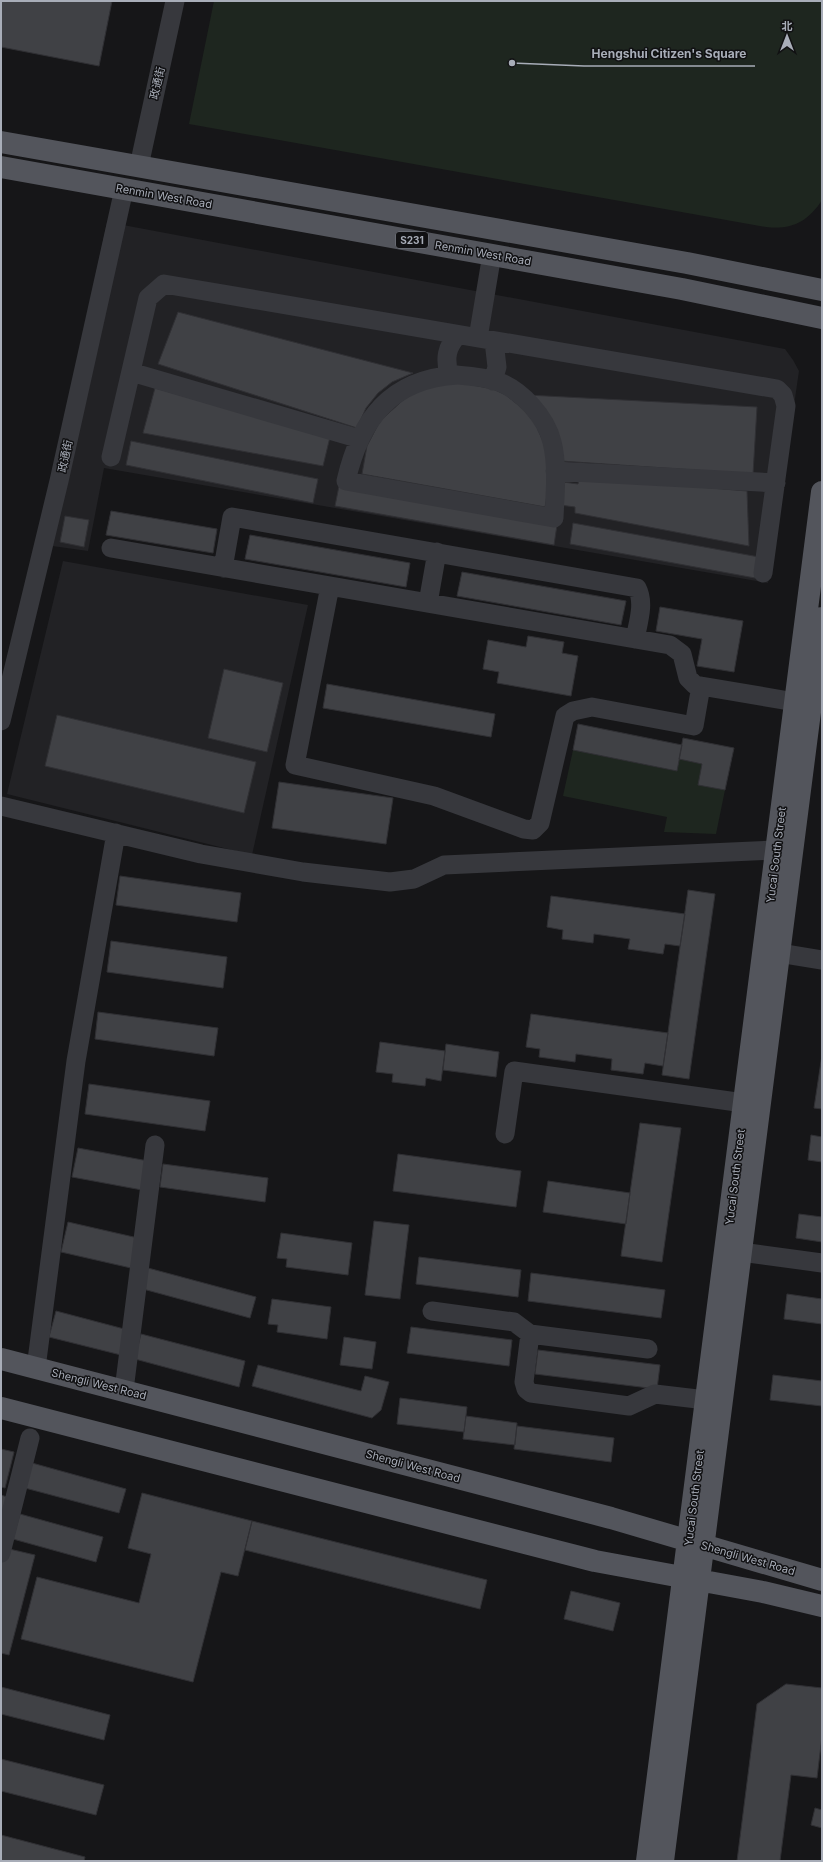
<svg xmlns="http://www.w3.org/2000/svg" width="823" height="1862" font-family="Inter,'Noto Sans SC',sans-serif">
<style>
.built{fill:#222225}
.green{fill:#1e261f}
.building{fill:#404145;stroke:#303034}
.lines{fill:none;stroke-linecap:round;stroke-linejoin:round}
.minor{stroke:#37383d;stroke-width:19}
.major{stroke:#53555c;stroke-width:22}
.labels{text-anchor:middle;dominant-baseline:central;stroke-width:3;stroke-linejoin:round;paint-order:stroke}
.shield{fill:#111113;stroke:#7b7e86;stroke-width:1}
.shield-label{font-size:10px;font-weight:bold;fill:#a8adb8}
.street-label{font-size:11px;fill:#a8adb8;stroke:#111113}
.leader{fill:none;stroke:#a8adb8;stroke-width:1.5}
.callout-dot{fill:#a8adb8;stroke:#111113;stroke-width:1.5}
.callout-label{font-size:12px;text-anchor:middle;font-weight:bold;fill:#a8adb8;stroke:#111113;stroke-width:3;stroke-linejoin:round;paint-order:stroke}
</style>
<rect width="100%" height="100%" fill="#161618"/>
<!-- built -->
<path class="built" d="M107,222L785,349L793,360L799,371L768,583L104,468L88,551L38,544Z
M63,561L308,605L252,855L7,794Z"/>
<!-- green -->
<path class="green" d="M214,1H822V200C808,222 791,230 766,227L189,124Z
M573,750L676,771L679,759L702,764L698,785L725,790L716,834L664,832L667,817L563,796Z"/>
<!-- building -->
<path class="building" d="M1,1H112L99,66L1,47Z
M178,312L413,373L392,382L378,393L366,408L357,428L158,364Z
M452,381L493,389L506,395L528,413L536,425L545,446L550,479L545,507L362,474L367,446L380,421L411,393Z
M155,388L330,437L323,466L143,433Z
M527,395L757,407L753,474L561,461Z
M131,441L318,479L313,503L126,465Z
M579,477L747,491L749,546L575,513V507L560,505L563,482L578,484Z
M339,486L557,525L554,545L335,506Z
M111,511L217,529L213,553L106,535Z
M65,516L89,520L84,547L60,542Z
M573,523L759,557L755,578L570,544Z
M250,535L410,563L406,587L245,559Z
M462,572L626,601L621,625L457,596Z
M660,607L743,621L734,672L697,666L702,639L656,631Z
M528,636L564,642L562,653L578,656L571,696L497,683L499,672L483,669L488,640L526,647Z
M224,669L283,683L267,752L208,738Z
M327,684L495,714L491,737L323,708Z
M57,715L256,762L244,813L45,766Z
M578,724L682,745L677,771L573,750Z
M683,738L734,748L725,790L698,785L702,764L679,759Z
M279,782L393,798L386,844L272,828Z
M120,876L241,893L237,922L116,905Z
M688,890L715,894L689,1079L662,1075Z
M551,896L685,914L680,946L665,944L663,954L628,949L630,939L594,934L593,943L562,939L563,930L547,927Z
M111,941L227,957L223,988L107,972Z
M98,1012L218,1028L214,1056L95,1039Z
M531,1014L668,1033L663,1066L645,1063L643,1074L611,1070L612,1059L576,1054L575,1062L539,1057L540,1049L526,1047Z
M380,1042L445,1051L441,1081L426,1078L425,1086L392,1082L393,1074L376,1072Z
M446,1044L499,1052L496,1077L443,1070Z
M822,1055V1109L814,1108Z
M89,1084L210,1101L205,1131L85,1114Z
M640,1123L681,1128L662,1262L621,1256Z
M811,1135L822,1137V1162L808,1160Z
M78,1148L148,1161L142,1190L72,1177Z
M398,1154L521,1171L516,1207L393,1191Z
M163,1164L268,1178L265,1202L160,1187Z
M548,1181L630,1193L626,1224L543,1212Z
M799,1214L822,1217V1242L796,1238Z
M374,1221L409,1225L400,1299L365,1295Z
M68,1222L138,1238L131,1268L61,1252Z
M281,1233L352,1243L348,1275L286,1267L287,1259L277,1258Z
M419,1257L521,1270L518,1297L416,1284Z
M148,1268L256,1297L250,1318L143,1289Z
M531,1273L665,1290L661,1318L528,1301Z
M787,1294L822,1299V1324L784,1319Z
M272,1299L331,1307L327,1339L277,1332L278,1325L268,1324Z
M56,1311L128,1330L121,1355L49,1337Z
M411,1327L512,1340L509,1366L407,1353Z
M141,1334L245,1361L239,1387L135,1359Z
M344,1337L376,1342L372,1369L340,1365Z
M538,1350L660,1365L657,1389L535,1374Z
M258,1365L361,1391L365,1376L389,1382L381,1410L372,1418L252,1386Z
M773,1375L822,1381V1406L770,1400Z
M400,1398L467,1407L464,1432L397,1424Z
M466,1416L517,1423L515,1445L463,1439Z
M517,1426L614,1438L611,1462L514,1449Z
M1,1449L14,1452L5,1488L1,1487Z
M32,1463L126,1489L119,1513L25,1488Z
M142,1493L252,1521L238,1576L221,1572L193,1682L21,1639L37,1577L139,1603L151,1554L128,1548Z
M1,1495L7,1497L1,1520Z
M20,1514L103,1537L96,1562L13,1539Z
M252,1521L487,1580L480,1609L245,1550Z
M5,1548L35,1555L9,1655L1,1653V1562Z
M571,1591L620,1603L613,1631L564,1619Z
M786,1684L822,1688V1736L817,1778L791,1775L780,1861H737L757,1704Z
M1,1687L110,1715L104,1740L1,1714Z
M1,1759L104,1785L96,1815L1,1791Z
M815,1808L822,1810V1828L811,1825Z
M1,1835L85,1857L84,1861H1Z"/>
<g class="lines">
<!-- minor -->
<path class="minor" d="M139,166L175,1
M478,338L492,254
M131,372L360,439
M449,375C445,359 446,347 458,335
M457,375C470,376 485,377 499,382C522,391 546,417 552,442C558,466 555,493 554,518L346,481C360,420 390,379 457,375Z
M493,381L497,367L494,341
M111,457L148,298L164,284L777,389L783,395L786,406L763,573
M555,471L776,483
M111,548L670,645L682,654L688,678L695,685L795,702
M223,568L232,517L637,588C645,603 638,623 635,639
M330,586L295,765L434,796L524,829L533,830L540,823L565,716L573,711L592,707L694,726L701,686
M428,603L437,552
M1,721L59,481L124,189
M1,806L201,854L303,872L390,882L414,879L444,865L776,850
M779,953L822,960
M505,1134L514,1071L744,1103
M741,1252L822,1263
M432,1311L514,1322L530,1334L648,1349
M530,1334L524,1382L526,1389L531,1393L629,1406L655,1394L706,1400
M36,1368L76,1061L116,833
M124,1390L155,1145
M1,1553L30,1438"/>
<!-- major -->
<path class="major" d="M1,142L687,263L822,290
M1,167L682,289L822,318
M1,1359L611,1518L822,1580
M1,1408L595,1561L763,1592L822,1606
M647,1861L822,492
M663,1861L822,618"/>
</g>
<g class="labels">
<!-- shield labels -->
<rect class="shield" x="396" y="232" width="32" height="16" rx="3"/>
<g class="shield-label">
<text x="412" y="240">S231</text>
</g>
<!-- street labels -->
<g class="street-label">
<text transform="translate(157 83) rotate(-77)">政通街</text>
<text transform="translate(164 196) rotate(10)">Renmin West Road</text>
<text transform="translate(483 253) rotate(10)">Renmin West Road</text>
<text transform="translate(65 456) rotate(-78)">政通街</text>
<text transform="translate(776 855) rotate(-83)">Yucai South Street</text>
<text transform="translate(735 1177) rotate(-83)">Yucai South Street</text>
<text transform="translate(99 1384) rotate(14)">Shengli West Road</text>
<text transform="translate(413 1466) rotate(15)">Shengli West Road</text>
<text transform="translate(694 1498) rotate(-83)">Yucai South Street</text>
<text transform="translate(748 1558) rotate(16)">Shengli West Road</text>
</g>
</g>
<!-- callouts -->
<path class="leader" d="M512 63L584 66H755"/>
<circle class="callout-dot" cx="512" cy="63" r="4"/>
<g class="callout-label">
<text x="669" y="58">Hengshui Citizen's Square</text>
</g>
<!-- border -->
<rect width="823" height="1862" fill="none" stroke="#a8adb8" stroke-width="4"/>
<!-- north arrow -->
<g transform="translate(787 36)" stroke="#111113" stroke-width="3" paint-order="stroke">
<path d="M0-3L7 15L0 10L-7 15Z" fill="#a8adb8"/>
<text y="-6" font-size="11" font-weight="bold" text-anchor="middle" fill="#a8adb8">北</text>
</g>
</svg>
